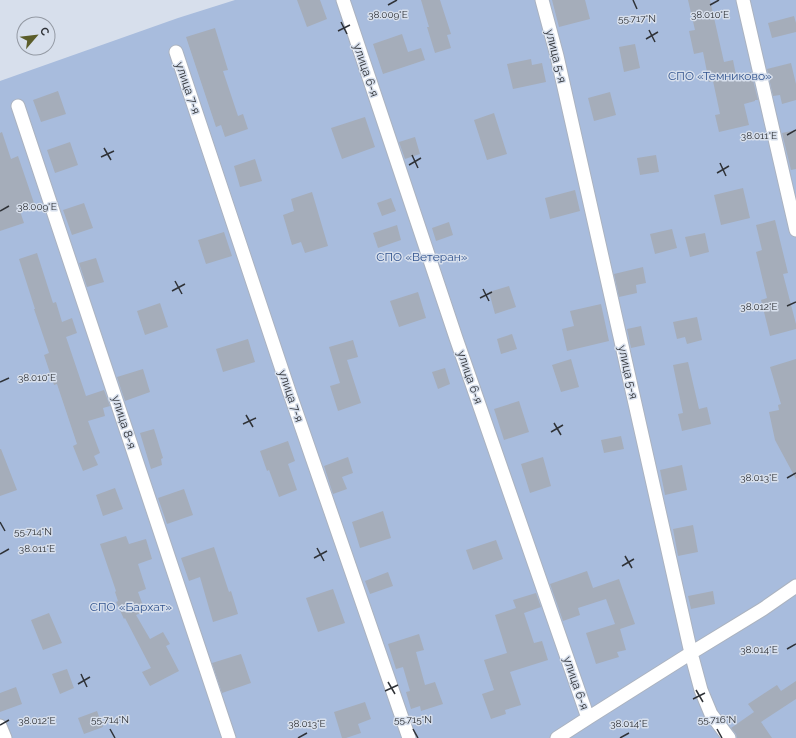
<svg xmlns="http://www.w3.org/2000/svg" width="796" height="738" font-family="Raleway,sans-serif">
<style>
.green{fill:#a8bcdd}
.building{fill:#a5adba}
.lines{fill:none;stroke-linecap:round;stroke-linejoin:round}
.street-casing{stroke:#abb3c0;stroke-width:15}
.street{stroke:#fff;stroke-width:13}
.ticks{fill:none;stroke:#2f3237;stroke-width:1.5}
.labels{text-anchor:middle;dominant-baseline:central;stroke-width:3;stroke-linejoin:round;paint-order:stroke}
.street-label{font-size:12px;fill:#2f3237;stroke:#d7dfec}
.park-label{font-size:12px;fill:#32548e;stroke:#d7dfec}
.ticks-label{font-size:10px;text-anchor:middle;fill:#2f3237;stroke:#d7dfec;stroke-width:3;stroke-linejoin:round;paint-order:stroke}
</style>
<rect width="100%" height="100%" fill="#d7dfec"/>
<!-- green -->
<path class="green" d="M235,0H796V738H0V81L178,18Z"/>
<!-- building -->
<path class="building" d="M297,0H320L327,19L307,27Z
M421,0H440L451,34L447,35L451,48L435,53L427,27H429Z
M552,0H585L590,19L559,27Z
M688,0H710L724,62L733,60L736,75L751,72L758,100H755V101L744,104L749,125L719,132L715,115L720,114L713,81L709,82L703,52L694,54L689,31L695,30Z
M794,16L796,23V32L772,38L768,23Z
M215,28L228,70L223,71L238,116L243,114L248,129L225,137L221,125L216,127L186,37Z
M402,34L408,52L421,48L425,60L383,74L373,44Z
M635,44L640,68L624,72L619,47Z
M531,59L532,65L542,63L546,82L513,89L507,64Z
M791,63L796,84V100L782,104L780,95L773,96L767,69Z
M58,91L66,114L41,122L33,100Z
M610,92L616,115L594,121L588,98Z
M494,113L507,154L487,160L474,120Z
M365,117L375,147L342,159L331,128Z
M796,130V169L791,170L782,133Z
M2,132L11,159L18,156L34,203L19,208L24,223L0,231V133Z
M415,137L420,154L405,159L399,142Z
M70,142L78,165L55,173L47,150Z
M656,155L659,172L640,175L637,158Z
M255,159L262,181L240,187L234,166Z
M743,188L750,218L721,225L714,195Z
M575,190L580,211L550,219L545,198Z
M312,192L328,246L305,253L301,242L292,245L283,215L294,211L291,199Z
M391,198L396,211L382,216L377,203Z
M84,203L93,228L72,235L63,210Z
M775,220L788,273L783,274L796,324V329L770,336L761,300L767,298L756,252L762,250L756,225Z
M449,222L453,235L436,241L432,228Z
M397,225L401,240L378,248L373,233Z
M672,229L677,248L655,254L650,234Z
M224,232L232,256L206,264L198,240Z
M705,233L709,252L690,257L685,237Z
M37,253L53,303L56,302L62,322L72,318L77,333L66,337L86,396L104,390L110,406L103,408L105,416L88,421L100,453L94,456L98,465L83,471L73,446L77,444L57,384L54,385L44,355L49,353L34,309H35L19,259Z
M96,258L104,282L87,287L79,263Z
M643,267L646,283L636,285L637,293L619,297L614,274Z
M509,286L516,307L495,314L489,292Z
M418,292L426,318L399,327L390,301Z
M160,303L168,327L145,335L137,311Z
M601,304L609,341L567,351L562,329L574,326L570,311Z
M697,317L702,340L687,344L685,337L677,339L673,322Z
M641,326L645,345L631,348L627,329Z
M512,334L517,349L501,354L497,339Z
M248,339L255,362L223,372L216,349Z
M353,340L358,357L347,360L361,403L338,411L330,386L340,383L329,347Z
M571,359L579,387L561,392L552,365Z
M796,359V479L775,440L769,412L779,410L778,405L781,404L770,367Z
M688,362L699,409L707,407L711,424L682,431L678,414L683,413L673,365Z
M445,368L450,384L438,389L432,372Z
M143,369L150,392L125,401L117,377Z
M519,401L529,432L504,440L494,409Z
M154,429L163,458L161,459L162,465L151,469L140,433Z
M621,436L624,449L604,453L601,440Z
M288,441L295,461L288,464L297,490L279,497L269,470L267,471L260,451Z
M0,449H1L17,490L0,496Z
M348,457L353,473L342,477L347,489L333,494L324,466Z
M543,457L551,486L530,493L521,464Z
M682,465L687,490L665,495L660,470Z
M115,488L123,509L103,516L96,495Z
M184,489L193,515L167,524L158,498Z
M383,511L391,538L360,548L352,522Z
M693,525L698,552L678,556L673,529Z
M126,536L129,544L146,539L152,559L138,564L146,589L138,592L145,611L136,615L150,639L163,632L170,644L166,646L179,671L150,686L142,672L151,668L125,618L124,619L116,602L118,601L115,592L116,591L100,544Z
M496,540L503,559L473,570L466,550Z
M214,547L229,592L231,591L238,614L213,622L200,577L189,581L181,558Z
M587,571L593,588L619,579L635,624L620,629L626,650L617,652L619,657L596,664L586,633L615,624L606,599L578,608L580,615L563,621L550,584Z
M388,572L393,586L370,594L365,581Z
M333,589L345,623L318,632L306,598Z
M713,591L715,604L691,609L688,596Z
M536,593L541,607L524,613L534,643L542,641L548,660L510,672L521,705L505,710L506,714L491,719L482,694L494,690L484,660L507,653L495,615L516,608L513,600Z
M49,613L62,643L43,650L31,620Z
M419,634L424,650L416,652L425,685L435,682L443,704L421,711L420,706L411,709L406,692L410,691L403,667L396,669L388,644Z
M241,654L251,683L222,693L212,663Z
M67,669L74,688L60,694L52,674Z
M796,681V699L761,722L772,738H737L736,734L731,728L754,712L748,704L777,685L781,691Z
M16,687L22,704L0,712V693Z
M365,702L371,719L358,724L361,733L346,738H342L334,712Z
M97,711L103,727L84,734L78,718Z"/>
<g class="lines">
<defs>
<path id="street" d="M343,0L456,338L588,718L557,738
M542,0L557,56L691,653L701,690L711,714L729,738
M743,0L796,230
M176,52L289,391L409,738
M18,106L229,738
M588,718L691,653L763,609L796,586
M0,726L5,738"/>
</defs>
<!-- street casing -->
<use href="#street" class="street-casing"/>
<!-- street -->
<use href="#street" class="street"/>
</g>
<!-- ticks -->
<path class="ticks" d="M633,0L637,9M388,5L397,0M710,5L719,0M341,22L347,34M649,30L655,42M338,31L350,25M646,39L658,32M787,135L796,130M104,148L111,160M412,155L418,168M101,157L114,151M720,163L726,176M409,165L421,158M717,173L729,166M0,211L9,206M175,281L182,294M483,289L489,301M172,291L185,284M480,298L492,292M787,306L796,302M0,382L9,378M246,415L253,427M554,423L561,435M243,424L256,418M551,432L563,425M787,478L796,473M0,522L5,531M317,548L324,561M0,554L9,549M625,556L632,568M314,558L327,551M622,566L634,559M787,649L796,644M81,674L87,687M388,682L395,694M78,684L90,677M696,690L703,702M385,691L398,685M693,699L705,693M0,725L9,720M110,729L115,738M413,729L418,738M717,729L722,738M298,738L307,733M620,738L629,733"/>
<g class="labels">
<!-- street labels -->
<g class="street-label">
<text transform="translate(556 56) rotate(76)">улица 5-я</text>
<text transform="translate(366 70) rotate(71)">улица 6-я</text>
<text transform="translate(188 88) rotate(71)">улица 7-я</text>
<text transform="translate(628 372) rotate(77)">улица 5-я</text>
<text transform="translate(470 377) rotate(71)">улица 6-я</text>
<text transform="translate(291 396) rotate(71)">улица 7-я</text>
<text transform="translate(124 422) rotate(72)">улица 8-я</text>
<text transform="translate(576 683) rotate(71)">улица 6-я</text>
</g>
<!-- park labels -->
<g class="park-label">
<text x="720" y="76">СПО «Темниково»</text>
<text x="422" y="257">СПО «Ветеран»</text>
<text x="131" y="607">СПО «Бархат»</text>
</g>
</g>
<g class="ticks-label">
<text x="388" y="18">38.009°E</text>
<text x="710" y="18">38.010°E</text>
<text x="637" y="22">55.717°N</text>
<text x="759" y="139">38.011°E</text>
<text x="37" y="210">38.009°E</text>
<text x="759" y="310">38.012°E</text>
<text x="37" y="381">38.010°E</text>
<text x="759" y="481">38.013°E</text>
<text x="33" y="535">55.714°N</text>
<text x="37" y="552">38.011°E</text>
<text x="759" y="653">38.014°E</text>
<text x="110" y="723">55.714°N</text>
<text x="413" y="723">55.715°N</text>
<text x="717" y="723">55.716°N</text>
<text x="37" y="724">38.012°E</text>
<text x="307" y="727">38.013°E</text>
<text x="629" y="727">38.014°E</text>
</g>
<!-- north arrow -->
<g transform="translate(36 36) rotate(62)"><circle r="19" fill="#d7dfec" stroke="#949aa4"/>
<path d="M0-3L7 15L0 10L-7 15Z" fill="#5b5d2a"/>
<text y="-6" font-size="11" font-weight="bold" text-anchor="middle" fill="#2f3237">С</text>
</g>
</svg>
